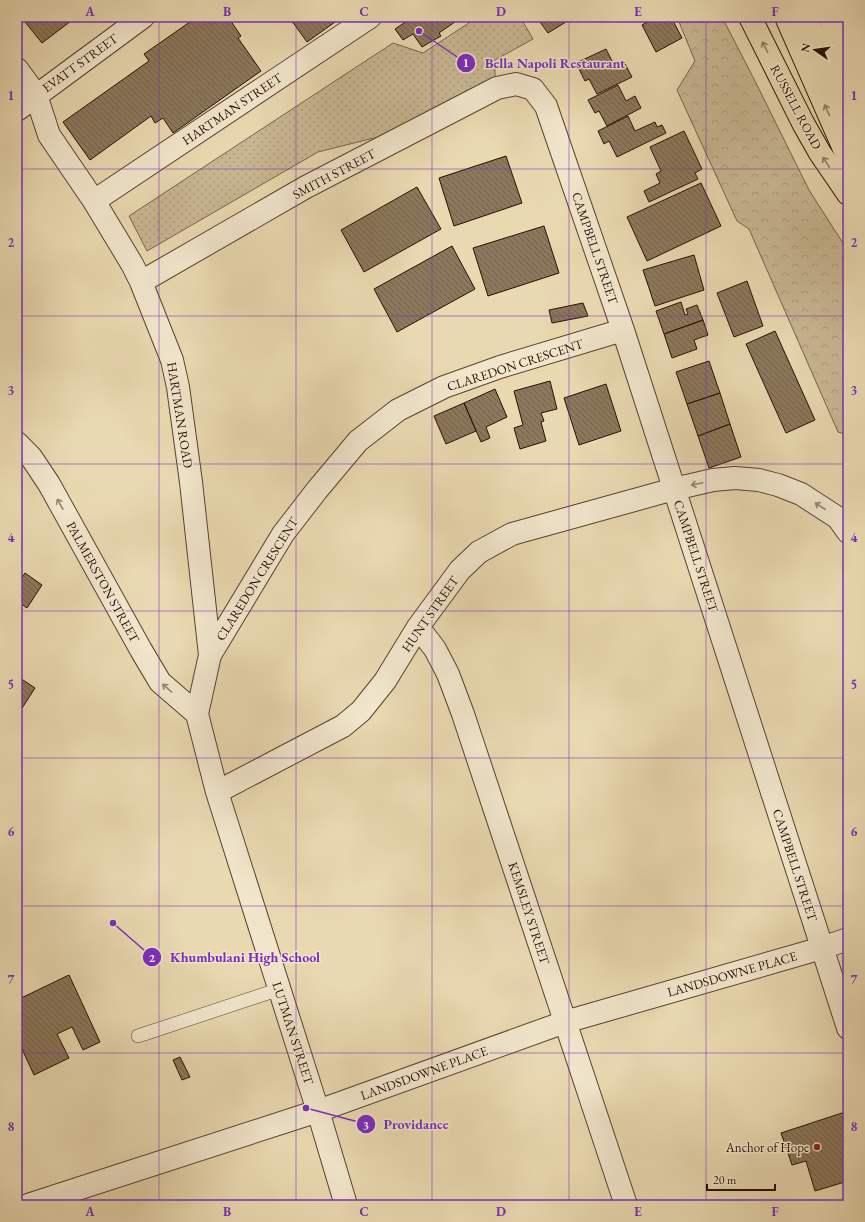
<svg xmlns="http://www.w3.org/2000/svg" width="865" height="1222" font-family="'EB Garamond',serif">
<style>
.grass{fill:url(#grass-dots);stroke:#78634b}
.forest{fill:url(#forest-crowns);stroke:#78634b}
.building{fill:url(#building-back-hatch);stroke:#280f03}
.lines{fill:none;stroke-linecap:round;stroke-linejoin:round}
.service-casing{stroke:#58422e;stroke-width:14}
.minor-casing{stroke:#58422e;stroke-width:24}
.primary-casing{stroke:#280f03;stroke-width:24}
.motorway-casing{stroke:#280f03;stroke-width:24}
.service{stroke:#f1e6cc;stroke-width:13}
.minor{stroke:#f1e6cc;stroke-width:22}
.primary{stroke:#e9d9b1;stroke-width:22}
.motorway{stroke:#e9d9b1;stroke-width:22}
.oneway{stroke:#927e63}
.oneway2{stroke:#978572}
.grid{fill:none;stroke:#7b2cbf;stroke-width:1;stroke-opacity:0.55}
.poi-dot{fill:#8f2418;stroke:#f1e6cc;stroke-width:1.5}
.labels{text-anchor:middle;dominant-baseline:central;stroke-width:3;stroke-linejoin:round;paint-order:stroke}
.street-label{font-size:13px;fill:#280f03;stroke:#f1e6cc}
.poi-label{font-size:13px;fill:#280f03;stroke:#f1e6cc;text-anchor:end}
.leader{fill:none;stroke:#7b2cbf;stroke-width:1.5}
.callout-dot{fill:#7b2cbf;stroke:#f1e6cc;stroke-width:1.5}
.mark-label{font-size:12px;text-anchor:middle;font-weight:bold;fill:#fff}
.callout-label{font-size:14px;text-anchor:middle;font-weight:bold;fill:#7b2cbf;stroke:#f1e6cc;stroke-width:3;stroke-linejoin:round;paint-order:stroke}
.neatline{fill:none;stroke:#7b2cbf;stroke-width:1.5}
.grid-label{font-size:13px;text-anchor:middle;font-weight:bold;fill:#7b2cbf}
</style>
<defs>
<pattern id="grass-dots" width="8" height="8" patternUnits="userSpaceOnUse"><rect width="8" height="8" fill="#c8b793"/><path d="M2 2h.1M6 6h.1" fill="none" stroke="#ac9c7d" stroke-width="1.8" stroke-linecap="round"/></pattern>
<pattern id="forest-crowns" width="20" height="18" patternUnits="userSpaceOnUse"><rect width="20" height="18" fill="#c8b793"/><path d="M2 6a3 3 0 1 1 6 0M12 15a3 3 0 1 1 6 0" fill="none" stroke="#ac9c7d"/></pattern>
<pattern id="building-back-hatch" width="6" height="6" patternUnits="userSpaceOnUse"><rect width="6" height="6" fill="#8c785d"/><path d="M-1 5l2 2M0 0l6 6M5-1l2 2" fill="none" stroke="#72614b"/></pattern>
</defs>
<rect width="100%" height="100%" fill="#e9d9b1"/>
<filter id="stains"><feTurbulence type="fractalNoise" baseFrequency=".005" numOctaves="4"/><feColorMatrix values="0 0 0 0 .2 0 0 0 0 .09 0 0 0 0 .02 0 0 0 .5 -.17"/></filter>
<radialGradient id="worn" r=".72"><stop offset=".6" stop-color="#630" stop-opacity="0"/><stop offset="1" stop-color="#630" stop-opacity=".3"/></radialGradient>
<!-- grass -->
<path class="grass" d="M478,17H520L533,39L495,60V80L378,137L318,152L147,251L129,216L393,43L423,53Z"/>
<!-- forest -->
<path class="forest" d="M677,17H722L756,83L809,190L848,251V435L838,432L749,229L737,221L677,90L695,61Z"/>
<!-- building -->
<path class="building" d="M21,17H74L75,18L42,43Z
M197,17H228L241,36L238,38L261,71L173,133L163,118L155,123L151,116L90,160L63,122L149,61L144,54Z
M289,17H342L307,42Z
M413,17H462L439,33L441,36L422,47L413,34L403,40L395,29Z
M541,17H574L548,33L540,22L543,20Z
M656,17H671L682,38L656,52L642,25Z
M606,49L614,65L623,60L632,77L597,94L589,79L585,81L576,63Z
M618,85L626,101L635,96L641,108L607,126L599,111L595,113L588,100Z
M628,116L635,131L655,122L657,127L662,125L666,133L617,157L609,141L604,144L598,131Z
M684,131L702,169L695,173L698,179L649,202L644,191L660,183L656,174L661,171L650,147Z
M506,156L522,203L454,226L439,178Z
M701,183L721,226L647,261L627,217Z
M417,187L441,229L364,272L341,230Z
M544,226L559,273L488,296L473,248Z
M452,246L475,289L397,332L374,289Z
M694,255L704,290L655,306L643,270Z
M747,281L763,326L734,337L717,293Z
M681,302L685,315L688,314L686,309L697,305L703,320L664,334L656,311Z
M583,303L588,316L552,323L549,310Z
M703,320L708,335L694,340L697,349L672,358L664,334Z
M775,331L815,420L786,433L746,344Z
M709,361L720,393L687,404L676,372Z
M550,381L557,409L541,413L544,421L541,422L546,441L520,449L514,428L523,425L514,391Z
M606,384L621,431L579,445L564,398Z
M495,389L507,417L486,427L490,438L481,442L464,403Z
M720,393L730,424L698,436L687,404Z
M464,403L476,431L446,444L434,416Z
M730,424L741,457L709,468L698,436Z
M25,573L42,585L27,608L17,601V585Z
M17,676L35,688L17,716Z
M69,975L100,1042L83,1050L72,1027L57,1034L69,1058L34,1075L22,1049L17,1052V1000Z
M180,1057L190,1077L182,1080L173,1060Z
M848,1111V1181L815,1191L806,1161L792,1165L781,1133Z"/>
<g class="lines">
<defs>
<path id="service" d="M138,1036L280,989"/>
<path id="minor" d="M17,69L36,95L49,135L94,201L132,264L141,282L172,360L178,387L191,482L210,655
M17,110L143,17
M94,201L370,17
M141,282L306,187L497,88L516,84L533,89L546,106L623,330L848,1028
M17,443L31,457L49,484L141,650L160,682L197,714
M418,627L435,649L448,674L463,714L626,1205
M217,792L343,726L361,711L385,681L418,627L460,570L479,552L512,534L674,489L713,480L735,478L759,480L778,485L801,494L838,518L848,532
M28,1205L318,1111L565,1022L822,948L848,939
M346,1205L318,1111L217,792L197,714L210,655L283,534L317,490L358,441L398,410L444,387L500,367L623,330"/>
<path id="primary" d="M750,17L803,123L820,153L848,194
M830,17L848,65"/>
<path id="motorway" d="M786,17L848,158
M806,17L848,114"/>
</defs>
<!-- service casing -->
<use href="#service" class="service-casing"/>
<!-- minor casing -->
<use href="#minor" class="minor-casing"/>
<!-- primary casing -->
<use href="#primary" class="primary-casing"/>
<!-- motorway casing -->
<use href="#motorway" class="motorway-casing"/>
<!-- service -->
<use href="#service" class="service"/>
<!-- minor -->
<use href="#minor" class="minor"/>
<!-- primary -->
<use href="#primary" class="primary"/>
<!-- motorway -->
<use href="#motorway" class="motorway"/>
</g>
<!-- one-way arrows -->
<defs><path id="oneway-shaft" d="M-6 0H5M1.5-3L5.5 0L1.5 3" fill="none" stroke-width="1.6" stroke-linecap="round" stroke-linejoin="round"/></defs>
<g class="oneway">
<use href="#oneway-shaft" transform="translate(765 47) rotate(-117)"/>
<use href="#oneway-shaft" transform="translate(827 110) rotate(-114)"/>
<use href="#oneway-shaft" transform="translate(826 162) rotate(-124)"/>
</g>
<g class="oneway2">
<use href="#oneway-shaft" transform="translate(697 484) rotate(168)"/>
<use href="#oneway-shaft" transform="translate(60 504) rotate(-119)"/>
<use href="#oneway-shaft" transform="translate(820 506) rotate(-147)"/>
<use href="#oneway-shaft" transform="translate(167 688) rotate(-139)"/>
</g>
<!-- grid -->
<path class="grid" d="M159,17V1205M296,17V1205M432,17V1205M569,17V1205M706,17V1205M17,169H848M17,316H848M17,464H848M17,611H848M17,758H848M17,906H848M17,1053H848"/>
<!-- markers -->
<circle class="poi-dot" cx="817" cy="1147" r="4"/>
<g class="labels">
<!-- street labels -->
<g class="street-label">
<text transform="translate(80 63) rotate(-36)">EVATT STREET</text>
<text transform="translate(796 107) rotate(62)">RUSSELL ROAD</text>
<text transform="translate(232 109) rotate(-34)">HARTMAN STREET</text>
<text transform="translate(334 174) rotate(-28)">SMITH STREET</text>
<text transform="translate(595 248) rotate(71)">CAMPBELL STREET</text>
<text transform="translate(515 365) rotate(-18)">CLAREDON CRESCENT</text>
<text transform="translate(180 415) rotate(81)">HARTMAN ROAD</text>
<text transform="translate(696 556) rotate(72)">CAMPBELL STREET</text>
<text transform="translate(257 579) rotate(-58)">CLAREDON CRESCENT</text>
<text transform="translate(103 582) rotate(61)">PALMERSTON STREET</text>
<text transform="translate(430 614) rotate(-55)">HUNT STREET</text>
<text transform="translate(795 865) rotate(72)">CAMPBELL STREET</text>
<text transform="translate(529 913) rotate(72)">KEMSLEY STREET</text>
<text transform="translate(732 974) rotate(-16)">LANDSDOWNE PLACE</text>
<text transform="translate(293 1033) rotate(72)">LUTMAN STREET</text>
<text transform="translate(424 1073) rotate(-20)">LANDSDOWNE PLACE</text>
</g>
<!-- poi labels -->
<g class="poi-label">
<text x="809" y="1147">Anchor of Hope</text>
</g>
</g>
<!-- callouts -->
<path class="leader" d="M419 31L466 63M113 923L152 957M306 1108L366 1124"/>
<g class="callout-dot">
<circle cx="419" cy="31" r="4"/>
<circle cx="113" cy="923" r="4"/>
<circle cx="306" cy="1108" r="4"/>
<circle cx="466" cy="63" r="10"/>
<circle cx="152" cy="957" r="10"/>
<circle cx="366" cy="1124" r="10"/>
</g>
<g class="mark-label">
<text x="466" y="67">1</text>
<text x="152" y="962">2</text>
<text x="366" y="1129">3</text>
</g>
<g class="callout-label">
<text x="555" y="68">Bella Napoli Restaurant</text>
<text x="245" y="962">Khumbulani High School</text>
<text x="416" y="1129">Providance</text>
</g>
<!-- margin -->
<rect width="865" height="1222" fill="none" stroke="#e9d9b1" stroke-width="44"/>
<!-- north arrow -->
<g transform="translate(815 50) rotate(283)" stroke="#f1e6cc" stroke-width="3" paint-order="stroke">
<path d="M0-3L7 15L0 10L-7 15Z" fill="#280f03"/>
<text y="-6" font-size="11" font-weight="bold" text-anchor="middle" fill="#280f03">N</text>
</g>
<!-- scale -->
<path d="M707 1184v6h68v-6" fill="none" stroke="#280f03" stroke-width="2"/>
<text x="713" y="1184" font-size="12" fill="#280f03" stroke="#f1e6cc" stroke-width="3" paint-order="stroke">20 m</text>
<rect x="22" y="22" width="821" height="1178" class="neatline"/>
<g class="grid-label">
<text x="90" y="16">A</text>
<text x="227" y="16">B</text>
<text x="364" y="16">C</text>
<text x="501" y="16">D</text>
<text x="638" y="16">E</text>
<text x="775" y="16">F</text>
<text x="11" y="100">1</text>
<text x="854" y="100">1</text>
<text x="11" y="247">2</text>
<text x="854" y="247">2</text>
<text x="11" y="395">3</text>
<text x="854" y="395">3</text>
<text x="11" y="542">4</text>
<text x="854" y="542">4</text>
<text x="11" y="689">5</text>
<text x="854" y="689">5</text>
<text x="11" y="836">6</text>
<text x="854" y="836">6</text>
<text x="11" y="984">7</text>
<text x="854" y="984">7</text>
<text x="11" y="1131">8</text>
<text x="854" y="1131">8</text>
<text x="90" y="1216">A</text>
<text x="227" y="1216">B</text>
<text x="364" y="1216">C</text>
<text x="501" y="1216">D</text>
<text x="638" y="1216">E</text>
<text x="775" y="1216">F</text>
</g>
<rect width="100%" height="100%" filter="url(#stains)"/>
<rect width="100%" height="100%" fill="url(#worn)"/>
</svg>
